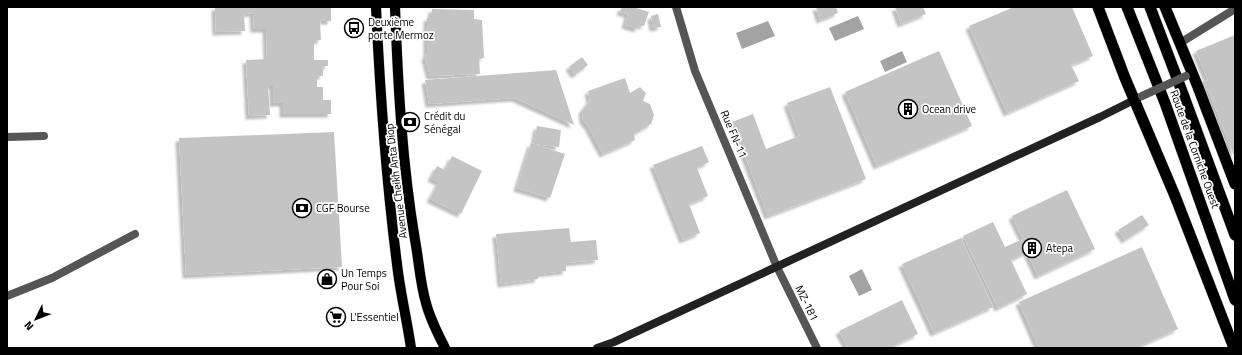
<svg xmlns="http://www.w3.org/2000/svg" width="1242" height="355" font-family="'Titillium Web',sans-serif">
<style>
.water{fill:#a3a3a3}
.building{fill:#c4c4c4;filter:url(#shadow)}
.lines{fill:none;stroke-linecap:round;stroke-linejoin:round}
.primary-casing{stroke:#dbdbdb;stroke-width:11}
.trunk-casing{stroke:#dbdbdb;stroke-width:12}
.minor{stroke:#555;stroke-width:8}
.secondary{stroke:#222;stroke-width:8}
.primary{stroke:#000;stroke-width:10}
.trunk{stroke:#000;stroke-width:11}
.tertiary-bridge{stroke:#555;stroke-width:8}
.labels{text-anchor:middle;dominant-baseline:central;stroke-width:3.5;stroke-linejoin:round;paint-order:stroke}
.poi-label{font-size:11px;fill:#000;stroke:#fff;text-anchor:start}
.street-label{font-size:11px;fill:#000;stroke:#fff}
</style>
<defs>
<filter id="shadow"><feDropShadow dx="-3.5" dy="3.5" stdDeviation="1" flood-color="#0004"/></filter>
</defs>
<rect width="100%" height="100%" fill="#fff"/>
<!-- water -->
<path class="water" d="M858,16L864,29L835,41L829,28Z
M768,21L775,36L742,49L736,33Z
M902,51L907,62L885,72L880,61Z
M862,269L872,290L859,296L849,276Z"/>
<!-- building -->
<path class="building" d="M215,7H331V21H320L321,40L314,41V60H328V66H323V76H317V87H323V100H331V114H283V103H273V86H268L270,115L249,116L246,60L267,59L266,29H254L253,13L244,14L245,31L216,32Z
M622,7H633L649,12L644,26L639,25L638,29L625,25L628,14L620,12Z
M816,7H836L838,13L820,20Z
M895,7H923L926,14L901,24Z
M1014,7H1072L1093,56L1071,65L1079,81L1007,113L969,26Z
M432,9L474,10V19L482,20L484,58L479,59L480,74L430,76L425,57L427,54V36L426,30L427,27V18L431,17Z
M658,14L661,27L653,28L651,16Z
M1235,35V158L1208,89L1203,91L1199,83L1208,80L1196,51Z
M939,51L972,126L877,166L845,92Z
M582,57L588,65L575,75L569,67Z
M556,70L574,125L515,98L429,104L425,80Z
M625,78L630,93L640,87L646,93L643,101L650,104L654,115L651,124L634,134L635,140L603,154L588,126L583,120L582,111L590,100L588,91Z
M830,87L866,179L768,216L732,122L753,114L766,149L799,136L787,103Z
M537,126L561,130L559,147L534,144Z
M334,132L342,267L186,275L179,138Z
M531,143L565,154L550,198L517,188Z
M702,146L709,162L697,168L708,196L689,204L700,233L683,240L653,165Z
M452,156L482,171L461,214L430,199L439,182L431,178L437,166L445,170Z
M1067,190L1095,249L1038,276L1027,252L1011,260L1027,294L998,308L963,236L993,222L1005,247L1023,239L1012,216Z
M1142,215L1149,225L1125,240L1118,230Z
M569,228L571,242L596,240L598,260L566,263V271L538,274V279L501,284L496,234Z
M961,238L993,307L934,333L902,264Z
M1142,247L1178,329L1135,348H1039L1019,302Z
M902,300L918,334L889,348H848L839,331Z"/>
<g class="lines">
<defs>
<path id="primary" d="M376,7C380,93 386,179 397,264C400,292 407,320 411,348
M395,7C398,85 402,163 415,240C419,261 420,283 426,303C430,319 438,334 445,348"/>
<path id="trunk" d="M1098,7L1125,78L1175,196L1234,348
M1127,7L1165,103L1235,300
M1150,7L1183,94L1235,235
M1165,7L1198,87L1235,184"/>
</defs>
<!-- primary casing -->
<use href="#primary" class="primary-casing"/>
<!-- trunk casing -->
<use href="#trunk" class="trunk-casing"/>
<!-- minor -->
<path class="minor" d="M676,7L695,71L777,267L817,348
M1180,43L1235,9
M7,137L44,136
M7,296L52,278L135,234"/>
<!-- secondary -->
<path class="secondary" d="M597,348L614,342L1100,117L1138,98"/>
<!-- primary -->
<use href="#primary" class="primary"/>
<!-- trunk -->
<use href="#trunk" class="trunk"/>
<!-- tertiary-bridge -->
<path class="tertiary-bridge" d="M1142,96L1186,76"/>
</g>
<!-- icons -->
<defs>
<symbol id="bus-ring" viewBox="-11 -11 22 22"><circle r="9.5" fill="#fff" stroke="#000" stroke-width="1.5"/><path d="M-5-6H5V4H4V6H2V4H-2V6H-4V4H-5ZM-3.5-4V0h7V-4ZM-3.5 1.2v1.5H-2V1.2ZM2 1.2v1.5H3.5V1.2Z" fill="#000"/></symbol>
<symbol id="building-ring" viewBox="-11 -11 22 22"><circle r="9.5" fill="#fff" stroke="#000" stroke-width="1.5"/><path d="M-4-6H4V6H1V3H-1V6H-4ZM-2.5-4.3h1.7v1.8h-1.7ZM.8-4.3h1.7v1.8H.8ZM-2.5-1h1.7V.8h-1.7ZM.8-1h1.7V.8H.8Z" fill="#000"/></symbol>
<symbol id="bank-ring" viewBox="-11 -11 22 22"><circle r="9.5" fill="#fff" stroke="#000" stroke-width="1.5"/><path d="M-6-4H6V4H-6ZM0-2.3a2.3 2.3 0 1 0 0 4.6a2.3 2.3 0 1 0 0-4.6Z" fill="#000"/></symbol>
<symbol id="shop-ring" viewBox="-11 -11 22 22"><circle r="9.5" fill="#fff" stroke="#000" stroke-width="1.5"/><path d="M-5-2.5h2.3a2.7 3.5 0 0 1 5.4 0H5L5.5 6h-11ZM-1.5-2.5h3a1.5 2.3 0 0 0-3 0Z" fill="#000"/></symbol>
<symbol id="supermarket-ring" viewBox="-11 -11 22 22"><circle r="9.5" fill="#fff" stroke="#000" stroke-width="1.5"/><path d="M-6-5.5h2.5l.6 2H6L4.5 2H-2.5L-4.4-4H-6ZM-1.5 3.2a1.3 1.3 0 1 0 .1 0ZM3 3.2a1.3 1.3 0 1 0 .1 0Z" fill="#000"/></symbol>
</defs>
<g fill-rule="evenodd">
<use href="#bus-ring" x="343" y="17" width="22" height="22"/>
<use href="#building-ring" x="897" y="98" width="22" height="22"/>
<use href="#bank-ring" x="399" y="111" width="22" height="22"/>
<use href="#bank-ring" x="291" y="197" width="22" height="22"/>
<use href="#building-ring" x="1021" y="237" width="22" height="22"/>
<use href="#shop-ring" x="316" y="268" width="22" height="22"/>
<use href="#supermarket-ring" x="325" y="306" width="22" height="22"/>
</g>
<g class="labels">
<!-- poi labels -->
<g class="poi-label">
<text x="368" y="22">Deuxième<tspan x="368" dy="13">porte Mermoz</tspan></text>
<text x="922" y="109">Ocean drive</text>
<text x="424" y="116">Crédit du<tspan x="424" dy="13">Sénégal</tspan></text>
<text x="316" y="208">CGF Bourse</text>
<text x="1046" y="248">Atepa</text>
<text x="341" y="273">Un Temps<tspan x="341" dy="13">Pour Soi</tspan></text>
<text x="350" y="317">L'Essentiel</text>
</g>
<!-- street labels -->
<g class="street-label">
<text transform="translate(734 134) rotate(67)">Rue FN-11</text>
<text transform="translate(1195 149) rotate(70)">Route de la Corniche Ouest</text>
<text transform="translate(396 181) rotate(-97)">Avenue Cheikh Anta Diop</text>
<text transform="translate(807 303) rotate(64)">MZ-181</text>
</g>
</g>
<!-- border -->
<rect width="1242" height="355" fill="none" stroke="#000000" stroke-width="16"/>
<!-- north arrow -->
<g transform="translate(36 319) rotate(227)" stroke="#ffffff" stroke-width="3" paint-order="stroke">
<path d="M0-3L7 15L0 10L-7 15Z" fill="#000000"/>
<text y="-6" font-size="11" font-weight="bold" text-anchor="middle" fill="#000000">N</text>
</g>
</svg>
